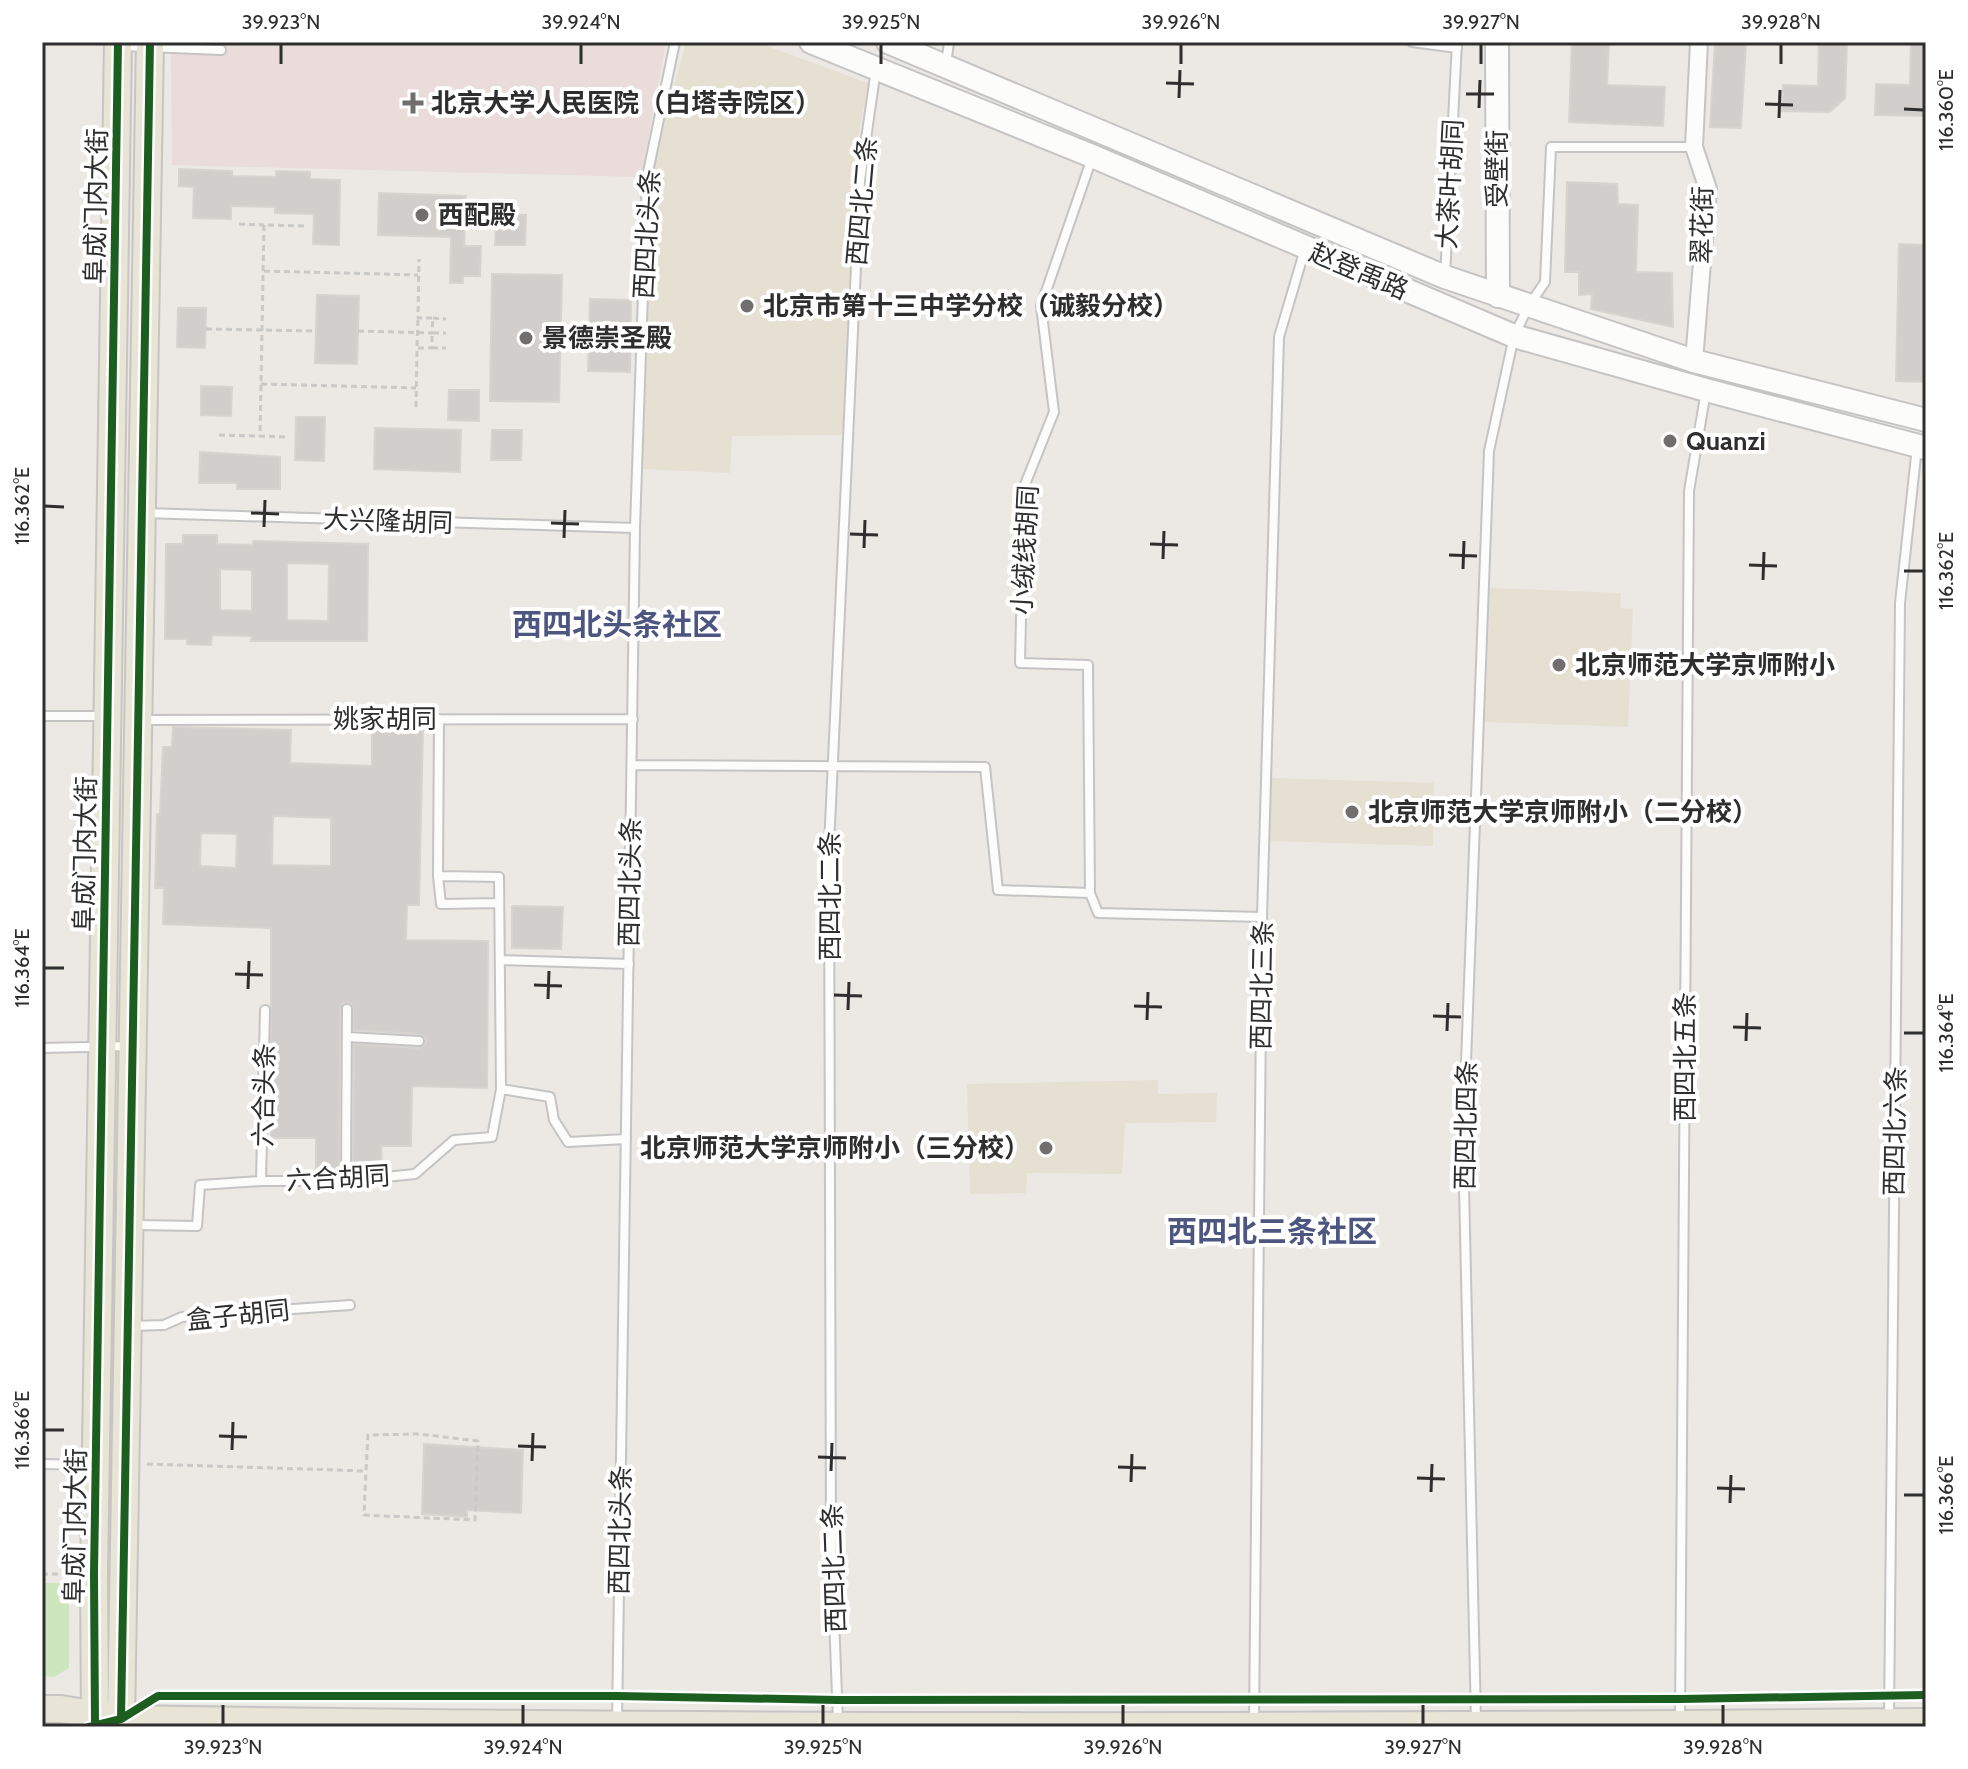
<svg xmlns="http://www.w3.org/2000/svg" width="1968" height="1769" font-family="Cabin,'Noto Sans SC',sans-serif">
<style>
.education{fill:#e6e0d3}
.medical{fill:#e9dcdb}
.green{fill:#cee6be}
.building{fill:#d1cecb;stroke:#d7d4d0;stroke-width:2;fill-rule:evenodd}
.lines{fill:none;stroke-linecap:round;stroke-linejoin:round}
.lane-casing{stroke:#c5c4c5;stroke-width:12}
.street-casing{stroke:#c5c4c5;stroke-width:20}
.secondary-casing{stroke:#c5c4c5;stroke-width:26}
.primary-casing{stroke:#c6c5c4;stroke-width:30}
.path{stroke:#c9c9c8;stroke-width:3;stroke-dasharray:6 4;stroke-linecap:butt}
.lane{stroke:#fcfcfb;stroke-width:8}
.street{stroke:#fcfcfb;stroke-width:16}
.secondary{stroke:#fcfcfb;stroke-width:22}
.primary{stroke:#e8e4d6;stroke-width:26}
.cycleway-casing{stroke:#fff;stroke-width:13}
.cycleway{stroke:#1b5e20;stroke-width:8}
.ticks{fill:none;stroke:#2e2e2e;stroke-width:3}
.poi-dot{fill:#706f6e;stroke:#fff;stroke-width:3}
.labels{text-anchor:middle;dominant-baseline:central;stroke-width:8;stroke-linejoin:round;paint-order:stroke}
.poi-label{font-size:26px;font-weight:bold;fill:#2e2e2e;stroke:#fff;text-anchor:start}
.street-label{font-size:26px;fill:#2e2e2e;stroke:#fff}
.quarter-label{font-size:30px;font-weight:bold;fill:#4d5680;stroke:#fff}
.neatline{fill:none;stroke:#2e2e2e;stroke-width:3}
.ticks-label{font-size:20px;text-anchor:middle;fill:#2e2e2e}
</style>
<rect width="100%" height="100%" fill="#ece8e4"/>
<!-- education -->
<path class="education" d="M686,42H756L868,83L858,139L843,435L732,436L730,473L639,469L650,177Z
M1490,588L1621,593L1620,608L1633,609L1628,727L1485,722Z
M1272,778L1434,783L1433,846L1270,841Z
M1158,1080V1094L1217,1093L1216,1122L1125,1123L1122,1174L1027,1173L1026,1193L970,1194L967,1084Z"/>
<!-- medical -->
<path class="medical" d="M171,42H666L641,177L172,165Z"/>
<!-- green -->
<path class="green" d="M42,1583H69V1668L54,1677L42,1676Z"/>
<!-- building -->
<path class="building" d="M1572,42H1609L1607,85L1665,87L1663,126L1569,122Z
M1715,42H1746L1741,128L1710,127Z
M1819,42H1847L1845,98L1830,112L1782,111L1783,85L1818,86Z
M1911,42H1926V116L1875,115L1876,84L1910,85Z
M179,169L232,171V176L276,177V171L310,172V179L340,180L339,245L313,244L314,214L275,213V207L231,206V219L193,218L194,187L179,186Z
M1567,182L1617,184L1618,204L1638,205L1636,272L1672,273L1673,327L1591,309L1592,294L1579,295V272H1565Z
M379,193L466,196L464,246H481L480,276H463V283H450L451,237L378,235Z
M496,214L526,215L525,245H495Z
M1899,244L1926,245V382L1896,381Z
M492,274L562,275L559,402L490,401Z
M317,295L359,296L357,364L315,363Z
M590,299L631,300L630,372L588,371Z
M178,308H206L205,348L177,347Z
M201,386L232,387L231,416L201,415Z
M449,390H479V421L448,420Z
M296,417H325L324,461L295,460Z
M375,428L461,430L460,472L374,469Z
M492,430H522L521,460H491Z
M200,452L280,457V489H237V483H199Z
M183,535H217V544L253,545V541L368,544L367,641H251L252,636L212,635L211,645L187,644V639H165L166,544H183ZM287,563L329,564L328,621L287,620ZM220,569L252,570V611L220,610Z
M173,727L291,730L290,763L372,766V728H423L419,905H407L406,940L488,941L487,1088L412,1086L411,1146H381L382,1170L353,1173L354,1044L419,1048L425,1044L426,1039L419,1034L354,1030L353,1006L348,1002L343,1003L340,1009L339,1174H316V1138H271V928L163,924L164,888H155L157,814H160L163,747H172ZM273,816L331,818V866L272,865ZM201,833L237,834L236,868L200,866Z
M512,906L563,907L561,949L512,948Z
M424,1444L523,1450L521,1513L467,1510V1517L422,1514Z"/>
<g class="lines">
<defs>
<path id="lane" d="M1412,42L1457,48
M123,46L221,50
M946,65L949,42
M1445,277L1457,42
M144,513L635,528
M42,716H105
M142,720L633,719
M632,765L985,767L998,890L1090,893L1098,913L1262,917
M438,876L439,719
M1090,893L1088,665L1020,663L1024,487L1054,412L1041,306L1092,158
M500,960L629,964
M347,1037L419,1041
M42,1048L131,1046
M501,1089L550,1097L554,1120L568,1142L626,1139
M261,1181L265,1010
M346,1181L347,1009
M135,1225L197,1226L200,1185L261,1181H346L415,1174L454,1140L492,1137L501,1089L499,877L438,876L441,904L499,903
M131,1326L164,1325L182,1317L350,1305
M42,1464L93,1465
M1680,1720L1689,491L1706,391
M1889,1720L1900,603L1917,447
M838,1721L831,1540L829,846L860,181L876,69
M1476,1721L1463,1142L1489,451L1514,336L1528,307L1545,282L1551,147H1694
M617,1722L635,528L647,177L675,42
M1254,1724L1262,917L1279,337L1305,249"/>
<path id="street" d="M1694,361L1708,189L1694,147L1699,42"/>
<path id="secondary" d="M811,42L1092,156L1514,336L1706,390L1926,448
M888,42L1445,277L1694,361L1926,420
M1497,42L1498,296"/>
<path id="primary" d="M42,1709H61L121,1719C722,1729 1324,1727 1926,1722
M121,1719L150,42
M95,1725L94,1574L118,42"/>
</defs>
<!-- lane casing -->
<use href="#lane" class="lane-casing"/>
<!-- street casing -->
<use href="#street" class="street-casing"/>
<!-- secondary casing -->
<use href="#secondary" class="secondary-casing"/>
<!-- primary casing -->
<use href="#primary" class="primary-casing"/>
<!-- path -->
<path class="path" d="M239,224L264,225
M264,271L418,275
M433,318L446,319
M206,329L316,331
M358,331L432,333L433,318H418L419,259
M417,346L418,318
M432,348H446
M261,384L416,388
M416,407L417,348H432V333H446
M219,435L260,436
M285,437L260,436L264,225L306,226
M147,1464L366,1471L368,1435L419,1434L478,1441L475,1520L364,1515L366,1471
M42,1574H74"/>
<!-- lane -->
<use href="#lane" class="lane"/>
<!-- street -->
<use href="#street" class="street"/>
<!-- secondary -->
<use href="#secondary" class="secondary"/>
<!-- primary -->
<use href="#primary" class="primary"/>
<defs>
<path id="cycleway" d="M121,1719L150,42
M95,1725L94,1574L118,42
M89,1727L121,1719L158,1696H617L838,1700L1680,1699L1926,1695"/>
</defs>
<!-- cycleway casing -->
<use href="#cycleway" class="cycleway-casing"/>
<!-- cycleway -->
<use href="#cycleway" class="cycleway"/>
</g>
<!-- ticks -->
<path class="ticks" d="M281,64V44M581,64V44M881,64V44M1181,64V44M1481,64V44M1781,64V44M1166,83L1194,84M1466,94H1494M1179,98L1180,70M1765,104L1793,105M1479,108L1480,80M1904,109L1924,110M1779,118L1780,90M44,506L64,507M251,513L279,514M551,523L579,524M264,527L265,500M850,534L878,535M564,538L565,510M1150,544L1178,545M864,548L865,520M1449,555L1477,556M1163,559L1164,531M1749,565L1777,566M1463,569L1464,541M1904,571H1924M1763,580L1764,552M44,968H64M235,974L263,975M534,985L562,986M248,989L249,961M834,995L862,996M548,999L549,971M1134,1006L1162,1007M848,1010L849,982M1433,1016L1461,1017M1147,1020L1148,992M1733,1027L1761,1028M1447,1031L1448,1003M1904,1033H1924M1746,1041L1747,1013M44,1430H64M219,1436L247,1437M518,1446L546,1447M232,1450L233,1422M818,1457L846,1458M532,1461L533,1433M1118,1467L1146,1468M831,1471L832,1443M1417,1478L1445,1479M1131,1482L1132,1454M1717,1488L1745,1489M1431,1492L1432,1464M1904,1495H1924M1730,1503L1731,1475M223,1725V1705M523,1725V1705M823,1725V1705M1123,1725V1705M1423,1725V1705M1723,1725V1705"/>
<!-- markers -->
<g class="poi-dot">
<path d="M409 91h8v8h8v8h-8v8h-8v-8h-8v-8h8z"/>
<circle cx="422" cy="215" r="8"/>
<circle cx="747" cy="306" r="8"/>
<circle cx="526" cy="338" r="8"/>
<circle cx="1670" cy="441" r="8"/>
<circle cx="1559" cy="665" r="8"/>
<circle cx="1352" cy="812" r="8"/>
<circle cx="1046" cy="1148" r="8"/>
</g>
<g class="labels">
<!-- poi labels -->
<g class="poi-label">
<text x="431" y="103">北京大学人民医院（白塔寺院区）</text>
<text x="438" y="215">西配殿</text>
<text x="763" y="306">北京市第十三中学分校（诚毅分校）</text>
<text x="542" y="338">景德崇圣殿</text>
<text x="1686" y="441">Quanzi</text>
<text x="1575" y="665">北京师范大学京师附小</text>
<text x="1368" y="812">北京师范大学京师附小（二分校）</text>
<text x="1030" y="1148" text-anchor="end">北京师范大学京师附小（三分校）</text>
</g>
<!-- street labels -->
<g class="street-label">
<text transform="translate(1497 169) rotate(-90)">受壁街</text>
<text transform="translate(1450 184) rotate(-87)">大茶叶胡同</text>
<text transform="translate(862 201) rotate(-85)">西四北二条</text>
<text transform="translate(96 206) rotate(-89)">阜成门内大街</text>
<text transform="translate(1702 225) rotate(-89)">翠花街</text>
<text transform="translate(647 234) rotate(-87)">西四北头条</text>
<text transform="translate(1359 271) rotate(23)">赵登禹路</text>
<text transform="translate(388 521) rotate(2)">大兴隆胡同</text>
<text transform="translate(1025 550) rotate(-87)">小绒线胡同</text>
<text x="385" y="719">姚家胡同</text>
<text transform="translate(85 854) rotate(-89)">阜成门内大街</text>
<text transform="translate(630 882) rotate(-89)">西四北头条</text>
<text transform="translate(830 896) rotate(-90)">西四北二条</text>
<text transform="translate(1262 985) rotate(-89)">西四北三条</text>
<text transform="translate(1685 1057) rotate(-90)">西四北五条</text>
<text transform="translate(264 1095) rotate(-89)">六合头条</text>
<text transform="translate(1466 1125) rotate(-89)">西四北四条</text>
<text transform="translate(1895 1131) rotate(-89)">西四北六条</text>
<text transform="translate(338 1178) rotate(-3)">六合胡同</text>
<text transform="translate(238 1315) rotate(-6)">盒子胡同</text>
<text transform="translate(75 1526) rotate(-89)">阜成门内大街</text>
<text transform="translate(620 1530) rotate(-89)">西四北头条</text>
<text transform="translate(834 1568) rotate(-92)">西四北二条</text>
</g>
<!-- quarter labels -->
<g class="quarter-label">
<text x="617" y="624">西四北头条社区</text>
<text x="1272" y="1231">西四北三条社区</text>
</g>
</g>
<!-- border -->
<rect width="1968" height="1769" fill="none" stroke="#ffffff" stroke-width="88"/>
<rect x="44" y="44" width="1880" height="1681" class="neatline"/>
<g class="ticks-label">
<text x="281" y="29">39.923°N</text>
<text x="581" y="29">39.924°N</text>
<text x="881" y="29">39.925°N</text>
<text x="1181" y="29">39.926°N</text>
<text x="1481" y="29">39.927°N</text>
<text x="1781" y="29">39.928°N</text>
<text transform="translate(1946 110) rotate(-90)" y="7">116.360°E</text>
<text transform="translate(22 506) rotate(-90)" y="7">116.362°E</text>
<text transform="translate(1946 571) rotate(-90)" y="7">116.362°E</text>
<text transform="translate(22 968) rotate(-90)" y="7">116.364°E</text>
<text transform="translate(1946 1033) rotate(-90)" y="7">116.364°E</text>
<text transform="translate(22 1430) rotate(-90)" y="7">116.366°E</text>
<text transform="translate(1946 1495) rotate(-90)" y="7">116.366°E</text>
<text x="223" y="1754">39.923°N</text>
<text x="523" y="1754">39.924°N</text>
<text x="823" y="1754">39.925°N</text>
<text x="1123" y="1754">39.926°N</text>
<text x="1423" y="1754">39.927°N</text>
<text x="1723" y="1754">39.928°N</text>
</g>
</svg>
